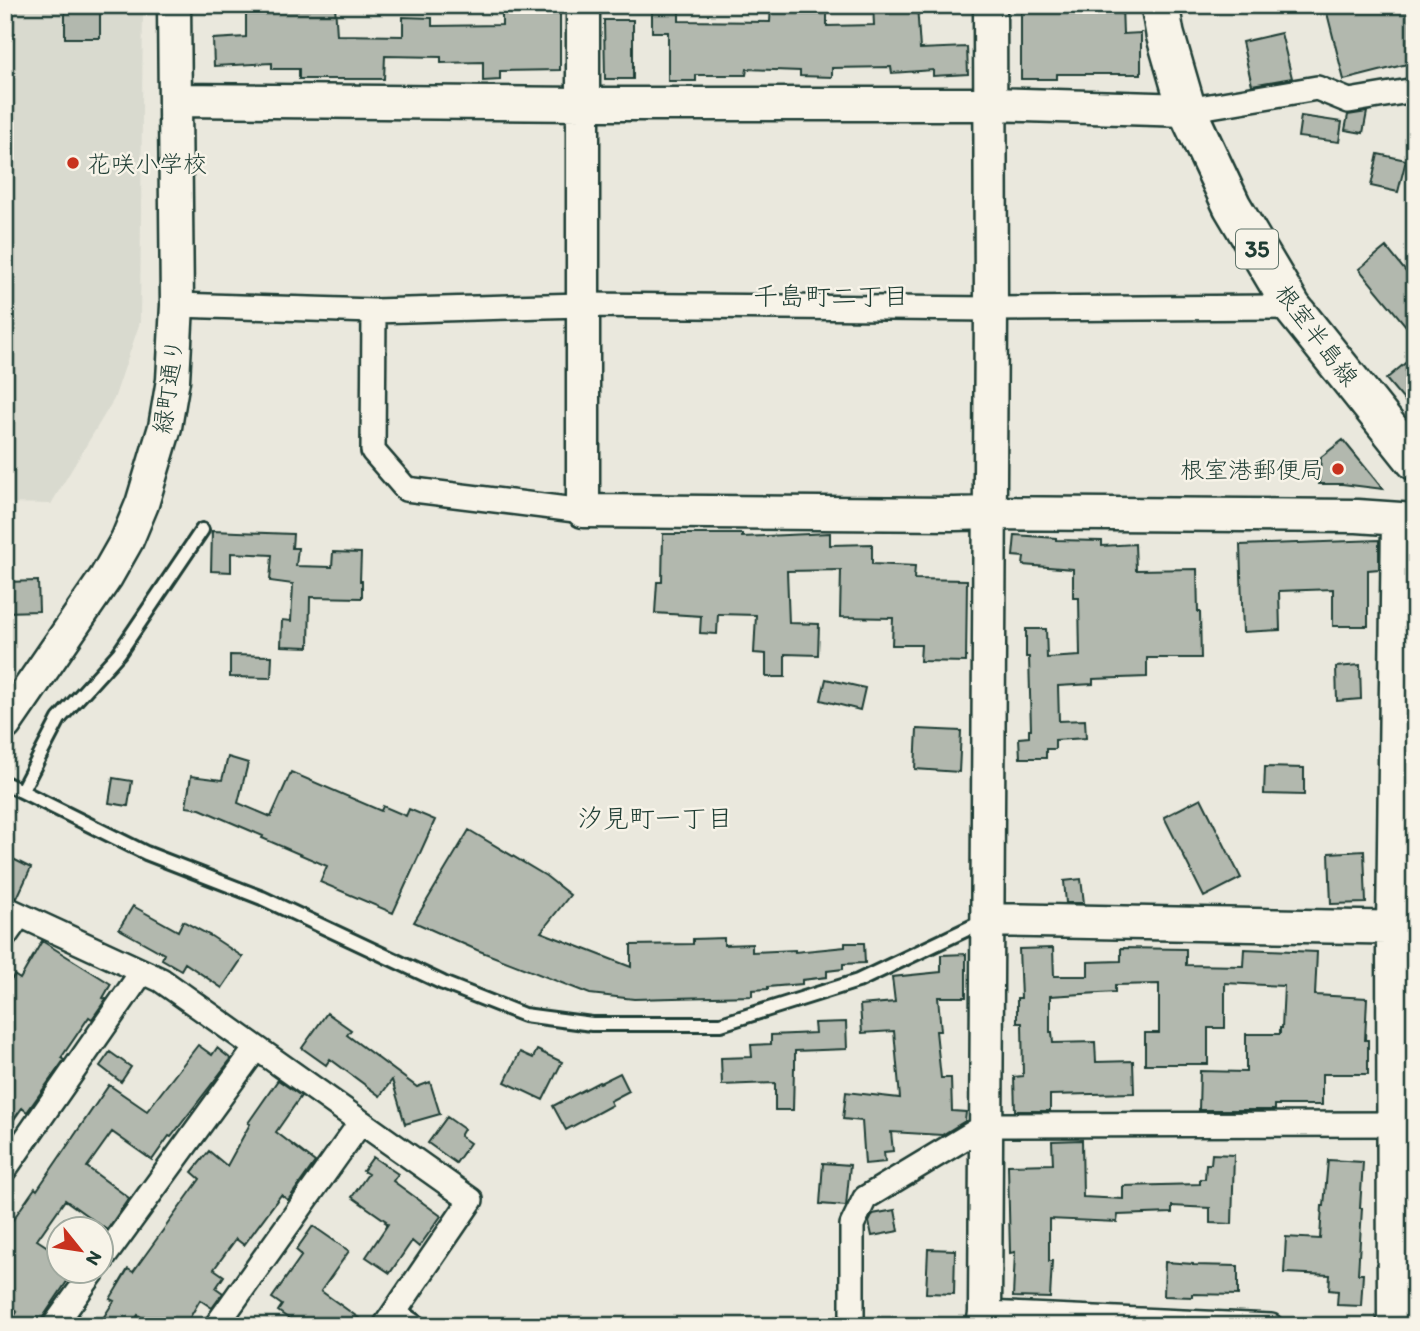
<svg xmlns="http://www.w3.org/2000/svg" width="1420" height="1331" font-family="Itim,'Klee One',sans-serif">
<style>
.built{fill:#d9dacf}
.building{fill:#b2b8ae;stroke:#1f3d34;stroke-width:2}
.lines{fill:none;stroke-linecap:round;stroke-linejoin:round}
.lane-casing{stroke:#1f3d34;stroke-width:18}
.street-casing{stroke:#1f3d34;stroke-width:28}
.secondary-casing{stroke:#1f3d34;stroke-width:37}
.primary-casing{stroke:#1f3d34;stroke-width:42}
.lane{stroke:#f7f3e8;stroke-width:12}
.street{stroke:#f7f3e8;stroke-width:23}
.secondary{stroke:#f7f3e8;stroke-width:32}
.primary{stroke:#f7f3e8;stroke-width:37}
.poi-dot{fill:#c8321e;stroke:#f7f3e8;stroke-width:2.5}
.labels{text-anchor:middle;dominant-baseline:central;stroke-width:5;stroke-linejoin:round;paint-order:stroke}
.shield{fill:#f7f3e8;stroke:#60746a;stroke-width:2}
.shield-label{font-size:23px;font-weight:bold;fill:#1f3d34}
.poi-label{font-size:24px;fill:#1f3d34;stroke:#f7f3e8;text-anchor:start}
.street-label{font-size:24px;fill:#1f3d34;stroke:#f7f3e8}
.neighbourhood-label{font-size:26px;fill:#1f3d34;stroke:#f7f3e8}
</style>
<rect width="100%" height="100%" fill="#eae8dd"/>
<filter id="ink" filterUnits="userSpaceOnUse"><feTurbulence type="fractalNoise" baseFrequency=".0143" numOctaves="2"/><feDisplacementMap in="SourceGraphic" scale="14" xChannelSelector="R" yChannelSelector="G"/><feConvolveMatrix kernelMatrix="1 2 1 2 8 2 1 2 1" color-interpolation-filters="sRGB"/></filter>
<g filter="url(#ink)">
<!-- built -->
<path class="built" d="M5,5H143L140,322L114,399L51,504L5,503Z"/>
<!-- building -->
<path class="building" d="M65,5H100V38H65Z
M264,5H335L337,35L403,36V17L432,18V26L502,25V5H560V70L500,71V80L483,81V62L441,63V57L385,56L384,79H299V69H272V63L214,66L213,39L246,37V7H264Z
M652,5H679V21L770,22L771,5H827V26L874,25L873,5H917L920,49L967,47L968,74L933,76V70L892,73L891,67L832,68V77L800,76V71L747,69L746,75H696V81H668V32H652Z
M1021,5H1122L1123,34L1141,33V74H1057V79H1021Z
M1325,5H1408L1415,31V62L1344,80Z
M604,20H633V79H605Z
M1281,33L1292,78L1252,85L1242,42Z
M1367,112L1363,133L1345,130L1348,115Z
M1301,116L1342,122L1339,142L1298,137Z
M1378,154L1406,160L1398,192L1371,186Z
M1386,247L1415,283V337L1359,269Z
M1415,355V413L1386,379Z
M1343,440L1383,489L1342,484H1319L1321,457Z
M212,531L293,534L292,548H298L296,566L332,567L333,552L361,553L360,581H362V598L310,597L309,647L281,646L282,620L291,621L293,584L270,581L272,555L231,553V572L211,571Z
M830,533V545L872,544V564L915,566L914,579L967,580L966,662L920,661L921,645H892L893,618L840,617L841,570L787,571L789,623L819,624L818,655L785,654V677H766V654L754,653L756,615L718,614L717,634L700,633L701,616L655,613L657,582H662L663,534H742V537Z
M1015,535L1056,538V540L1102,541V546L1135,544L1136,570L1197,569L1198,612H1200L1201,658H1147V677L1093,679V684L1058,686L1059,721L1085,720L1086,738L1055,740V749H1046V758H1020L1019,738L1029,737V729H1031L1029,657H1026V629H1046L1047,658L1080,656L1079,598H1073V569L1023,565L1024,557L1013,556Z
M1379,540V569L1368,570V626H1333V589L1279,591L1280,630L1243,632L1240,545Z
M38,581L39,611L5,612V582Z
M230,655L272,656L271,678L230,677Z
M1360,665L1361,699L1337,701L1336,667Z
M826,679L865,688L860,710L821,700Z
M917,729L961,731L959,772L915,769Z
M228,757L248,763L238,803L271,817L291,772L381,811L383,806L406,816L409,809L435,820L393,913L320,882L327,866L262,838L263,836L200,809L186,807L191,776L222,780Z
M1265,767L1304,768V795L1264,794Z
M113,778L132,781L128,806L109,803Z
M1201,798L1241,878L1204,897L1164,817Z
M469,830L546,876L570,895L541,932L631,967V945L693,944V939L724,938V945L752,944V952L795,950V952L845,947V943H864L865,963L843,964V969L827,971V977L802,980V984L768,987V989L752,990V996L634,999L590,994L477,950L414,922Z
M1364,851L1366,903L1331,904L1329,853Z
M5,855L31,868L17,898L5,894Z
M1081,879L1084,903H1066L1064,881Z
M133,906L178,931L183,921L211,936L243,957L222,988L185,963L181,970L162,959L164,954L119,929Z
M42,941L111,984L103,998L106,999L92,1019L89,1017L61,1058L64,1060L27,1112L22,1108L5,1132V975L12,979L14,975L20,979Z
M1053,948L1054,976H1088V962L1121,961V948L1186,949V965L1243,966L1244,949L1317,952L1315,995L1367,998L1365,1040H1368V1074H1322V1105H1275V1110H1199L1200,1071L1246,1072V1034H1280V1028H1282L1284,986L1225,983V1028H1208V1064H1145V1033H1159V984L1115,985V992L1050,996V1032H1052L1053,1043L1095,1042L1096,1062L1133,1061L1134,1093L1050,1095V1111H1015L1014,1077L1023,1076L1022,1023H1017V998H1021L1019,949Z
M966,954V997H938L941,1031H936L941,1078H951L952,1111L966,1112L965,1121L942,1135L891,1132L893,1151L884,1152L885,1162L865,1164L862,1121L843,1119L846,1092L900,1098L894,1031L862,1033L860,1005L895,1002L892,977L941,972V955Z
M327,1013L351,1030L347,1035L417,1087L430,1082L440,1114L405,1124L392,1080L380,1096L330,1059L326,1065L302,1048Z
M846,1022L847,1049L795,1051V1068H794L793,1110H775V1083L722,1085L721,1058L752,1057L751,1045L771,1044V1035L815,1033L814,1023Z
M198,1045L212,1055L217,1048L231,1059L171,1137L169,1136L152,1160L112,1132L87,1167L129,1198L107,1230L65,1200L37,1240L60,1255V1271H74L37,1326H8L17,1312L5,1305V1231L35,1188L37,1190L109,1085L147,1111Z
M537,1050L562,1062L543,1100L505,1082L520,1052L533,1058Z
M110,1052L131,1067L121,1082L100,1066Z
M620,1073L629,1091L610,1101L612,1105L566,1130L553,1106L599,1082L600,1083Z
M278,1080L301,1096L276,1132L315,1162L288,1200L281,1195L244,1245L236,1239L214,1269L224,1276L216,1288L223,1293L212,1308L200,1300L185,1326H155L138,1315L131,1326H98L114,1301L110,1299L128,1269L133,1272L200,1179L192,1172L209,1151L227,1166L250,1124L248,1123Z
M447,1117L464,1129L460,1136L470,1143L456,1163L428,1143Z
M1082,1140L1083,1197L1123,1199V1186L1200,1184V1179H1205L1206,1164H1211L1212,1154L1234,1155L1232,1224L1210,1223V1208L1172,1206V1213L1118,1215L1117,1222L1049,1219V1261H1052L1050,1298L1013,1297L1015,1252L1010,1253L1008,1165L1053,1164L1052,1141Z
M373,1157L398,1174L393,1181L441,1216L419,1247L412,1241L390,1273L366,1257L388,1224L385,1222L386,1221L352,1197L368,1174L363,1171Z
M1328,1160L1363,1162L1360,1208H1362L1358,1274H1363L1361,1306L1337,1305L1338,1291L1329,1290L1330,1275L1284,1273L1286,1237L1320,1239L1322,1206H1324Z
M823,1163L850,1165L846,1206L820,1204Z
M895,1210L899,1231L872,1236L869,1222L873,1214Z
M313,1226L349,1251L321,1291L370,1326H299L278,1311L282,1305L272,1298L302,1255L296,1250Z
M928,1249L955,1250L954,1294L926,1293Z
M1165,1262L1193,1264V1265L1238,1266V1295L1192,1294V1297L1164,1296Z"/>
<g class="lines">
<defs>
<path id="lane" d="M5,783L146,853L262,898L443,983L524,1015L592,1024H721L858,981L984,921
M22,790L59,719L119,653L202,530
M397,1309L422,1326"/>
<path id="street" d="M1187,110L1317,88L1349,101L1415,90
M177,305L374,311L582,305L991,309L1292,307
M374,311L373,451L406,489L583,511
M5,908L161,980L471,1200L385,1326
M5,936L20,915
M5,1169L142,972
M102,1260L256,1048
M985,1313L1271,1326
M54,1326L93,1272
M216,1326L361,1122
M852,1326V1225L865,1198L986,1125L1415,1124"/>
<path id="secondary" d="M583,5V511L955,514L989,513L1357,516L1415,520
M175,100L583,104H990L1187,110
M5,724L106,577L127,540L142,504L165,427L173,380L177,305L174,5
M988,920L1413,928
M983,1326L985,1313L991,309L990,5
M1394,1326L1393,928L1398,519"/>
<path id="primary" d="M1160,5L1165,34L1187,110L1232,206L1292,307L1415,461"/>
</defs>
<!-- lane casing -->
<use href="#lane" class="lane-casing"/>
<!-- street casing -->
<use href="#street" class="street-casing"/>
<!-- secondary casing -->
<use href="#secondary" class="secondary-casing"/>
<!-- primary casing -->
<use href="#primary" class="primary-casing"/>
<!-- lane -->
<use href="#lane" class="lane"/>
<!-- street -->
<use href="#street" class="street"/>
<!-- secondary -->
<use href="#secondary" class="secondary"/>
<!-- primary -->
<use href="#primary" class="primary"/>
</g>
</g>
<!-- markers -->
<g class="poi-dot">
<circle cx="73" cy="163" r="7"/>
<circle cx="1338" cy="469" r="7"/>
</g>
<g class="labels">
<!-- shield labels -->
<rect class="shield" x="1236" y="229.5" width="42" height="39" rx="5"/>
<g class="shield-label">
<text x="1257" y="249">35</text>
</g>
<!-- poi labels -->
<g class="poi-label">
<text x="87" y="163">花咲小学校</text>
<text x="1324" y="469" text-anchor="end">根室港郵便局</text>
</g>
<!-- street labels -->
<g class="street-label">
<text transform="translate(1317 335) rotate(53)">根室半島線</text>
<text transform="translate(168 386) rotate(-82)">緑町通り</text>
</g>
<!-- neighbourhood labels -->
<g class="neighbourhood-label">
<text x="831" y="296">千島町二丁目</text>
<text x="655" y="818">汐見町一丁目</text>
</g>
</g>
<!-- margin -->
<rect width="1420" height="1331" fill="none" stroke="#f7f3e8" stroke-width="28"/>
<rect x="14" y="14" width="1392" height="1303" fill="none" stroke="#1f3d34" stroke-width="2.5" filter="url(#ink)"/>
<!-- north arrow -->
<g transform="translate(80 1250) rotate(120)"><circle r="33" fill="#f7f3e8" stroke="#a1aaa0" stroke-width="2"/>
<path d="M0-5L12 26L0 18L-12 26Z" fill="#c8321e"/>
<text y="-10" font-size="19" font-weight="bold" text-anchor="middle" fill="#1f3d34">N</text>
</g>
</svg>
